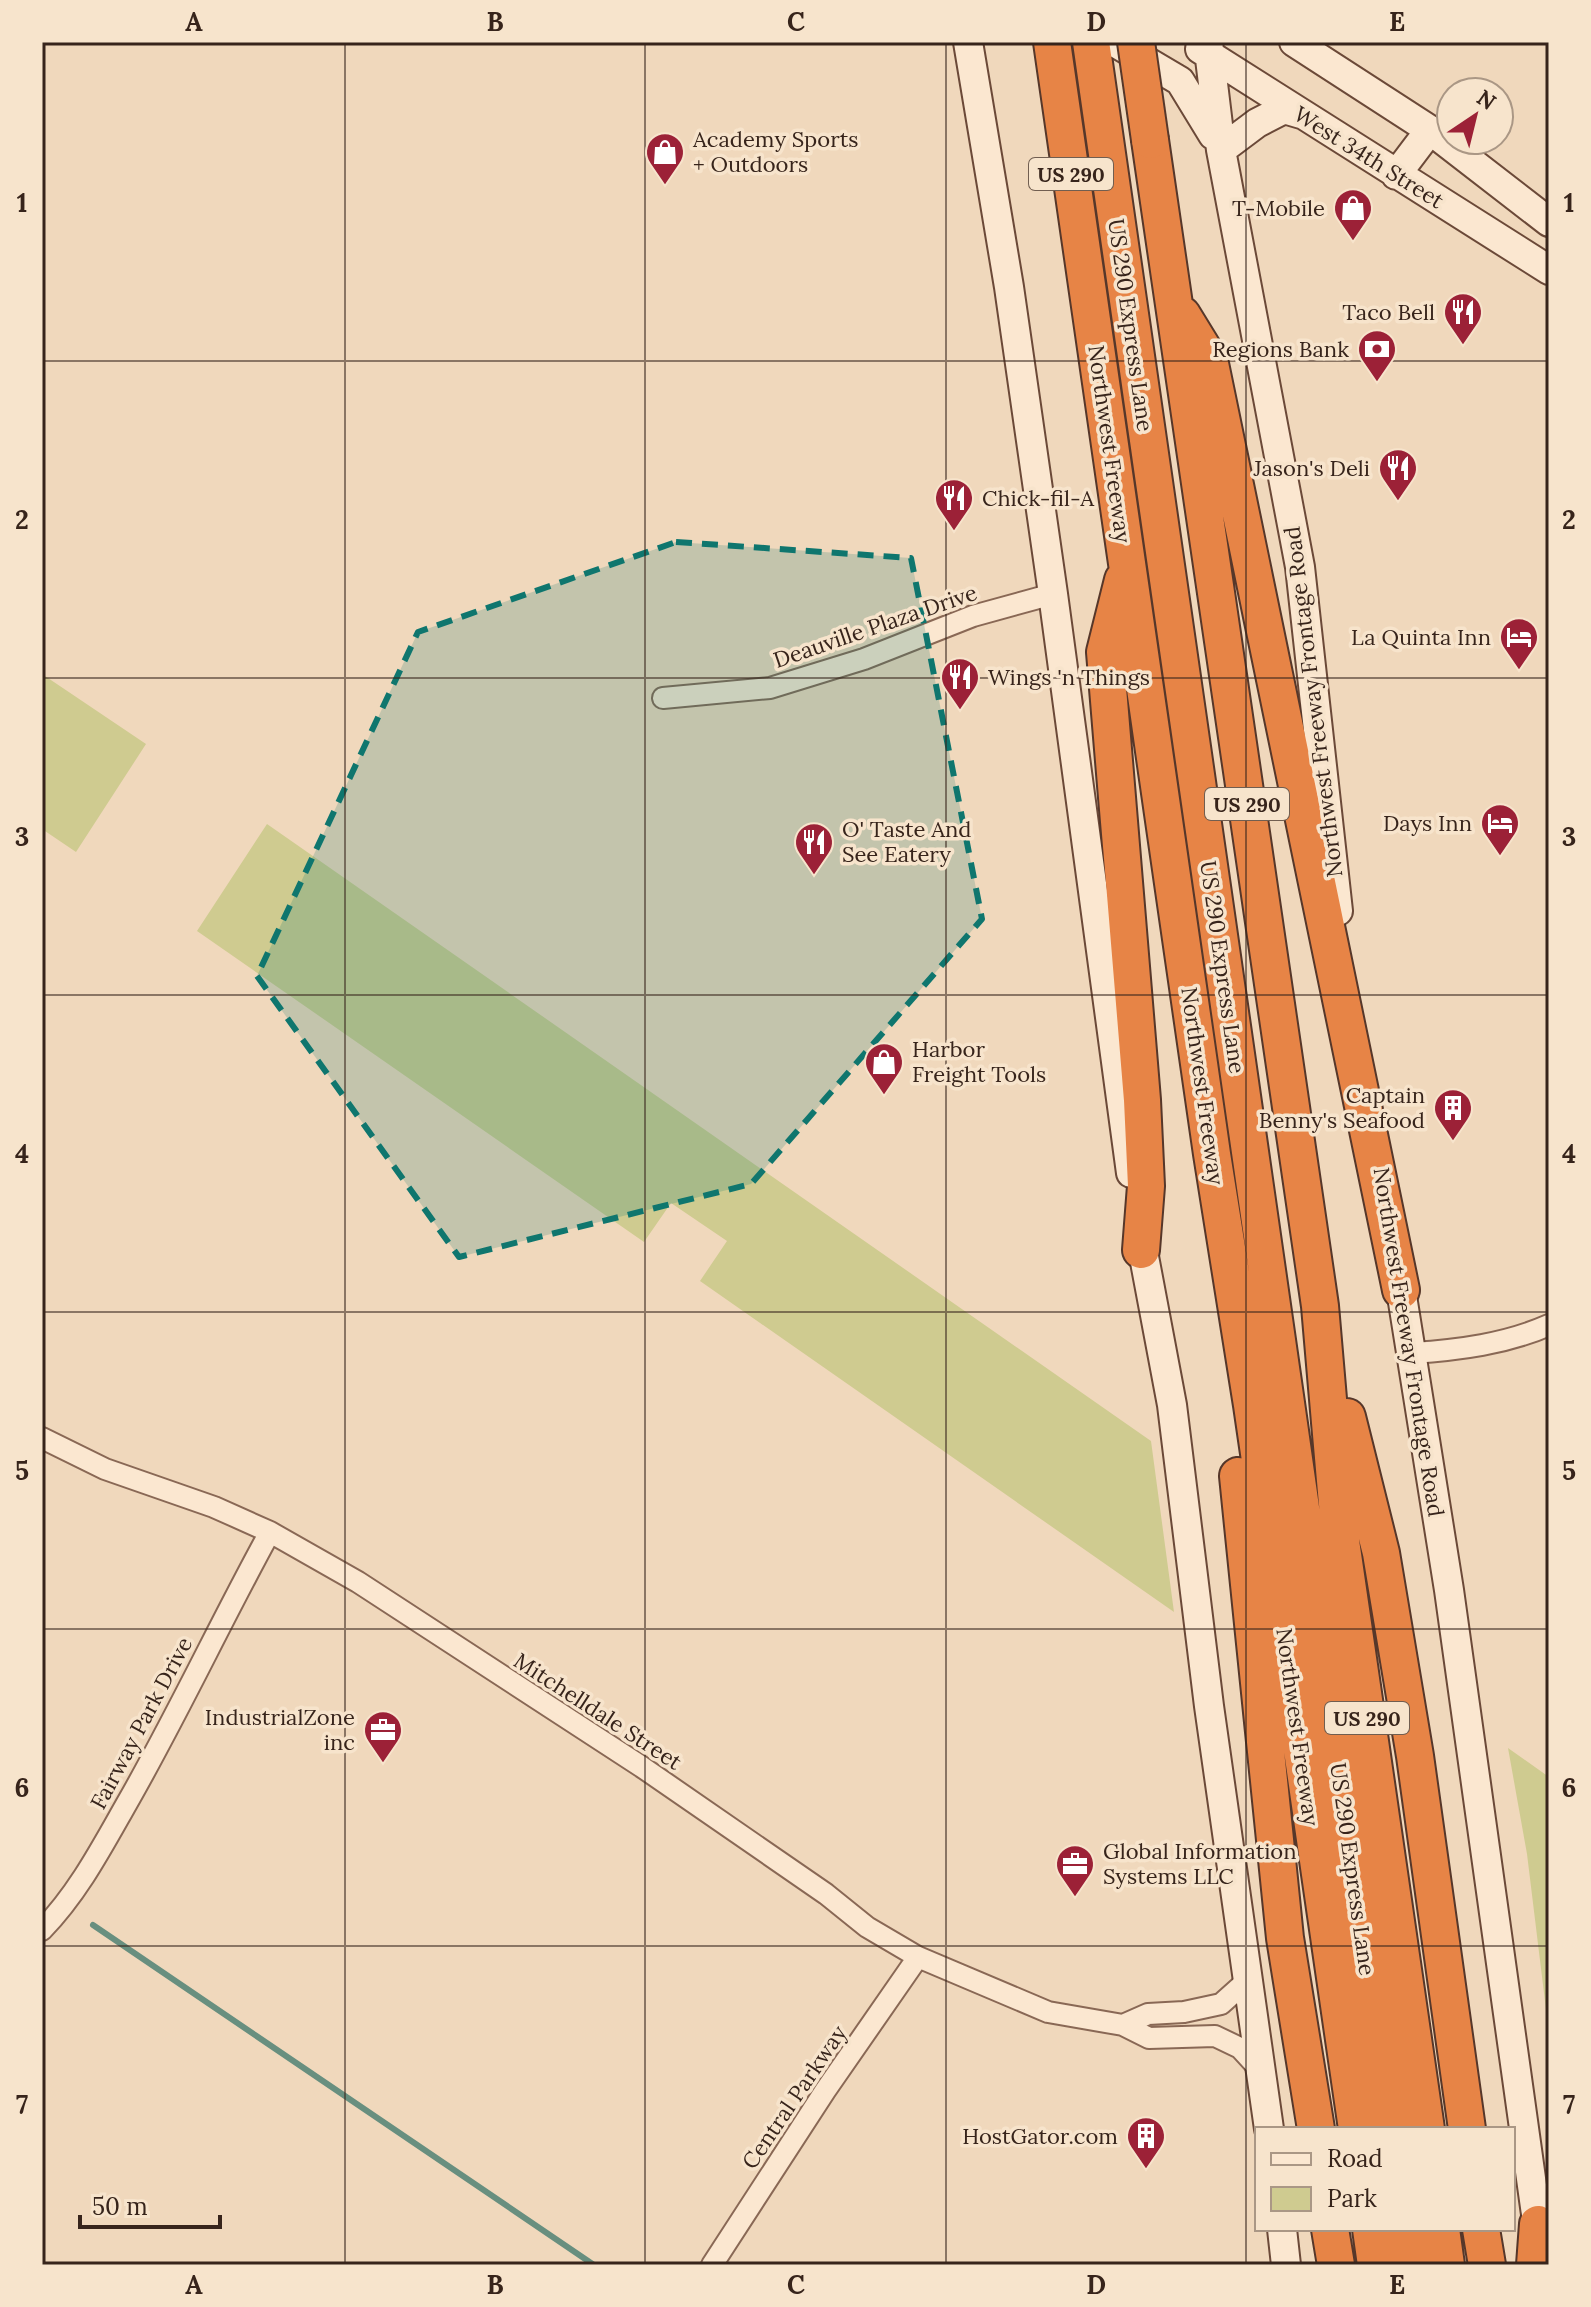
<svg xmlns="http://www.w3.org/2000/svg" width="1591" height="2307" font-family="Lora,serif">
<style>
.green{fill:#cfcb90}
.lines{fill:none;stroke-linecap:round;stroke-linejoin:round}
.stream{stroke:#688f7f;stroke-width:6}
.minor-casing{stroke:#896855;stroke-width:24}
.secondary-casing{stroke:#6b4938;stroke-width:32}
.motorway-casing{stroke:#56372a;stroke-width:40}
.minor{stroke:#fbe7d0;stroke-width:20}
.secondary{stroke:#fbe7d0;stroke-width:28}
.motorway{stroke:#e78446;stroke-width:36}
.motorway-bridge-casing{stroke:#56372a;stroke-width:40;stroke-linecap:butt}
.motorway-bridge{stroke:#e78446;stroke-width:36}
.marked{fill:#0f766e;fill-opacity:0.2;stroke:#0f766e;stroke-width:6;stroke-dasharray:16 10;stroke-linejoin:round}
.grid{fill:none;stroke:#37241b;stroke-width:2;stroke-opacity:0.55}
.labels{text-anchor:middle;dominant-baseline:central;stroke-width:7;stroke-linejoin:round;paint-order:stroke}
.shield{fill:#f7e4cc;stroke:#715e50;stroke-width:2}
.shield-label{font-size:20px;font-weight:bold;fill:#37241b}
.poi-label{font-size:22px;fill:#37241b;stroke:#f7e4cc;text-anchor:end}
.street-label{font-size:22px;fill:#37241b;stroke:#f7e4cc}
.neatline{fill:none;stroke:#37241b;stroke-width:3}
.grid-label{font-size:26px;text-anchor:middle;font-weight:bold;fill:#37241b}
</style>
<rect width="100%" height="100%" fill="#f0d8bc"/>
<!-- green -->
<path class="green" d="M42,674L146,744L76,852L42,829Z
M267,824L1151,1441L1174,1612L700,1281L727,1241L671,1203L644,1242L197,931Z
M1508,1748L1549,1777V2034L1527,1854Z"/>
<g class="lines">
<!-- stream -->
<path class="stream" d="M93,1925L594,2265"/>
<defs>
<path id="minor" d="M663,698L770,688L864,659L973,616L1053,594
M1412,1353C1459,1350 1506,1344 1549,1325
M42,1438L105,1469L214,1507L270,1532L358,1582L642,1767L826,1894L867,1927L918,1957L1048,2012L1123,2025L1149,2038L1215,2036L1240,2048L1262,2072
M42,1930C78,1893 102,1847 127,1803C178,1714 221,1621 270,1532
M1123,2025L1148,2014L1184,2012L1221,2004L1249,1979
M712,2265L825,2091L918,1957"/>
<path id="secondary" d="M968,42L1009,287L1053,594L1131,1173
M1114,42L1180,81L1213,135
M1208,42L1221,150L1300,567L1338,911
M1294,42L1430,130L1549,222
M1200,49L1549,270
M1221,150L1257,123L1284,109L1301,114
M1396,175L1430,130
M1139,1230L1172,1405L1209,1706L1269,2129
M1398,1271L1449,1590L1540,2243
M1282,2229L1286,2265"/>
<path id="motorway" d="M1052,42L1212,1154L1252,1405L1357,2129
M1091,42L1390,2129
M1150,140L1320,1306L1339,1527L1426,2129
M1182,315L1209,359L1401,1290
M1123,580L1105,652L1142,1100L1146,1186L1141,1250
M1347,1417L1381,1553L1415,1756L1467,2129
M1238,1476L1285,1938L1316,2129
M1330,2229L1336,2265
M1371,2229L1376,2265
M1405,2229L1410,2265
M1441,2229L1446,2265
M1481,2229L1487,2265
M1535,2265L1538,2224"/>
</defs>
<!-- minor casing -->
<use href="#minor" class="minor-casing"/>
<!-- secondary casing -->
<use href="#secondary" class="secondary-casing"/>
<!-- motorway casing -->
<use href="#motorway" class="motorway-casing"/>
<!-- minor -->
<use href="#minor" class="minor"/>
<!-- secondary -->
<use href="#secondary" class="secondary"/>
<!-- motorway -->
<use href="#motorway" class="motorway"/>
<defs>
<path id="motorway-bridge" d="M1136,42L1150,140"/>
</defs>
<!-- motorway-bridge casing -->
<use href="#motorway-bridge" class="motorway-bridge-casing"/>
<!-- motorway-bridge -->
<use href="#motorway-bridge" class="motorway-bridge"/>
</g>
<!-- marked area -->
<path class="marked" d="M676,542L911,558L982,919L751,1184L459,1257L257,976L418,632Z"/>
<!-- grid -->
<path class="grid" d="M345,42V2265M645,42V2265M946,42V2265M1246,42V2265M42,361H1549M42,678H1549M42,995H1549M42,1312H1549M42,1629H1549M42,1946H1549"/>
<!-- icons -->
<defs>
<symbol id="shop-pin" viewBox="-11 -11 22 30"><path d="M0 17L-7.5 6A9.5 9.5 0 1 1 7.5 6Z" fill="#9c2137" stroke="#f7e4cc"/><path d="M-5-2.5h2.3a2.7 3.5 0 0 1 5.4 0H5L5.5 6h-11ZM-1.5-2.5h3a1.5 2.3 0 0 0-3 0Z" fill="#fff"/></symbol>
<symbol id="restaurant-pin" viewBox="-11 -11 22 30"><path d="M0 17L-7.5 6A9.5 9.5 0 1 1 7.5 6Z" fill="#9c2137" stroke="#f7e4cc"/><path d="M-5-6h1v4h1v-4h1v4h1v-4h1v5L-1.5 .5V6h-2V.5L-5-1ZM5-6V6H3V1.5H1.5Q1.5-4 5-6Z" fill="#fff"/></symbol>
<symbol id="bank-pin" viewBox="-11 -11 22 30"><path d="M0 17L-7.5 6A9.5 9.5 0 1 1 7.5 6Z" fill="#9c2137" stroke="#f7e4cc"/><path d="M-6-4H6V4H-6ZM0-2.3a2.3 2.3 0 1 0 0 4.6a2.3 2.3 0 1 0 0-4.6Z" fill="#fff"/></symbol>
<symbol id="hotel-pin" viewBox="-11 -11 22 30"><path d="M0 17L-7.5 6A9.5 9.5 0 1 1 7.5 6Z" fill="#9c2137" stroke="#f7e4cc"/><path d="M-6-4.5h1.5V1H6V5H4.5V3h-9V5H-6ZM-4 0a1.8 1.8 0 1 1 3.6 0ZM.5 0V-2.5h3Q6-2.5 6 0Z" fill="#fff"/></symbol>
<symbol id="building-pin" viewBox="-11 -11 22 30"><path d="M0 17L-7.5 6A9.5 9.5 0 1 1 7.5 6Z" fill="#9c2137" stroke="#f7e4cc"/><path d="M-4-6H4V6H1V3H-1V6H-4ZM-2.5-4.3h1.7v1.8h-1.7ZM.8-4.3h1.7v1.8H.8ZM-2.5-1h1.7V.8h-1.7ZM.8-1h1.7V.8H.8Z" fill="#fff"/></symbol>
<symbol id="office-pin" viewBox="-11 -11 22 30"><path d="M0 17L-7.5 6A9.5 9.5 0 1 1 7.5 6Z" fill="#9c2137" stroke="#f7e4cc"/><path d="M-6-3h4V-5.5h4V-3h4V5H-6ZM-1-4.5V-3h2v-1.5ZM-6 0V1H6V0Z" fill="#fff"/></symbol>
</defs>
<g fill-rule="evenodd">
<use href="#shop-pin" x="643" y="130" width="44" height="60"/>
<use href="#shop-pin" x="1331" y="186" width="44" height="60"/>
<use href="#restaurant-pin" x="1441" y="290" width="44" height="60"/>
<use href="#bank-pin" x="1355" y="327" width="44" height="60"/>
<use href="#restaurant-pin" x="1376" y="446" width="44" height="60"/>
<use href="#restaurant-pin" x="932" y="476" width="44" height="60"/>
<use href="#hotel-pin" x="1497" y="615" width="44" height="60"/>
<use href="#restaurant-pin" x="938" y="655" width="44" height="60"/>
<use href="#hotel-pin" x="1478" y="801" width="44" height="60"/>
<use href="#restaurant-pin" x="792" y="820" width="44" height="60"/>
<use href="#shop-pin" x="862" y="1040" width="44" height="60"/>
<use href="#building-pin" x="1431" y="1086" width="44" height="60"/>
<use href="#office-pin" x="361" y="1708" width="44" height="60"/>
<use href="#office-pin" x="1053" y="1842" width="44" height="60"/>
<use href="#building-pin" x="1124" y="2114" width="44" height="60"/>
</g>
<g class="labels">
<!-- shield labels -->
<g class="shield">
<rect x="1029" y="158" width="84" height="32" rx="6"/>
<rect x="1205" y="788" width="84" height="32" rx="6"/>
<rect x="1325" y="1702" width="84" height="32" rx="6"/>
</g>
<g class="shield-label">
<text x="1071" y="174">US 290</text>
<text x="1247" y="804">US 290</text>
<text x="1367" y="1718">US 290</text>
</g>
<!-- poi labels -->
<g class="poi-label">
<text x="693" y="139" text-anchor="start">Academy Sports<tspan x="693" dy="25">+ Outdoors</tspan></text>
<text x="1325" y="208">T-Mobile</text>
<text x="1435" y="312">Taco Bell</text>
<text x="1349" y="349">Regions Bank</text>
<text x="1370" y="468">Jason's Deli</text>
<text x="982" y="498" text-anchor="start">Chick-fil-A</text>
<text x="1491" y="637">La Quinta Inn</text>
<text x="988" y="677" text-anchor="start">Wings 'n Things</text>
<text x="1472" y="823">Days Inn</text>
<text x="842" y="829" text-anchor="start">O' Taste And<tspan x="842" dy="25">See Eatery</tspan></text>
<text x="912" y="1049" text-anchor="start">Harbor<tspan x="912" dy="25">Freight Tools</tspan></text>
<text x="1425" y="1095">Captain<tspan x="1425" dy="25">Benny's Seafood</tspan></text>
<text x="355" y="1717">IndustrialZone<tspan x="355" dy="25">inc</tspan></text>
<text x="1103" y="1851" text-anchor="start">Global Information<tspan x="1103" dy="25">Systems LLC</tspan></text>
<text x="1118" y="2136">HostGator.com</text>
</g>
<!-- street labels -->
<g class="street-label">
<text transform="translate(1369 157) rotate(32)">West 34th Street</text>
<text transform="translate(1131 325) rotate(82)">US 290 Express Lane</text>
<text transform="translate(1110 444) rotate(82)">Northwest Freeway</text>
<text transform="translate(875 626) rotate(-19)">Deauville Plaza Drive</text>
<text transform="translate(1313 702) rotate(-97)">Northwest Freeway Frontage Road</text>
<text transform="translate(1223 967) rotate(82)">US 290 Express Lane</text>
<text transform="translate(1203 1086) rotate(82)">Northwest Freeway</text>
<text transform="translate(1409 1342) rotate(81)">Northwest Freeway Frontage Road</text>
<text transform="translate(598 1711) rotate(33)">Mitchelldale Street</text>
<text transform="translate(141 1723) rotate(-62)">Fairway Park Drive</text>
<text transform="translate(1298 1727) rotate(82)">Northwest Freeway</text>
<text transform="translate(1353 1869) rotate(82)">US 290 Express Lane</text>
<text transform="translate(794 2097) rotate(-56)">Central Parkway</text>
</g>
</g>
<!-- border -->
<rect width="1591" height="2307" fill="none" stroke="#f7e4cc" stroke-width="88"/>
<!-- legend -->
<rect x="1255" y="2127" width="260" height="104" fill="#f7e4cc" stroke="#aa9785" stroke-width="2"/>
<rect x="1271" y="2153" width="40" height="12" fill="#fbe7d0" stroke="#aa9785" stroke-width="2"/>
<text x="1327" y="2167" font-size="24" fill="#37241b">Road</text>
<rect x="1271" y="2187" width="40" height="24" fill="#cfcb90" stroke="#aa9785" stroke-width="2"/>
<text x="1327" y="2207" font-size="24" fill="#37241b">Park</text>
<!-- north arrow -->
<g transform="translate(1475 116) rotate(35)"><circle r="38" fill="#f7e4cc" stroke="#aa9785" stroke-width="2"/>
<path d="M0-6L14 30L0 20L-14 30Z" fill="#9c2137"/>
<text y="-12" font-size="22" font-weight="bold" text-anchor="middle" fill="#37241b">N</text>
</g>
<!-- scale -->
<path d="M80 2215v12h140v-12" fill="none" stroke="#37241b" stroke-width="4"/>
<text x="92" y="2215" font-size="24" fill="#37241b" stroke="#f7e4cc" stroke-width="6" paint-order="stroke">50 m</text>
<rect x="44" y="44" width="1503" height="2219" class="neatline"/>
<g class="grid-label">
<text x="194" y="31">A</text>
<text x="495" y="31">B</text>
<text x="796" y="31">C</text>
<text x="1096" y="31">D</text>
<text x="1397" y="31">E</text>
<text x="22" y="212">1</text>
<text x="1569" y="212">1</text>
<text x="22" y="529">2</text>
<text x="1569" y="529">2</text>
<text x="22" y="846">3</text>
<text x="1569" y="846">3</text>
<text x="22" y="1163">4</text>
<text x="1569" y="1163">4</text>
<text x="22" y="1480">5</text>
<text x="1569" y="1480">5</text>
<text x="22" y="1797">6</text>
<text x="1569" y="1797">6</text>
<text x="22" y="2114">7</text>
<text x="1569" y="2114">7</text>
<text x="194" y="2294">A</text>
<text x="495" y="2294">B</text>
<text x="796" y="2294">C</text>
<text x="1096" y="2294">D</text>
<text x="1397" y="2294">E</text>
</g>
</svg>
